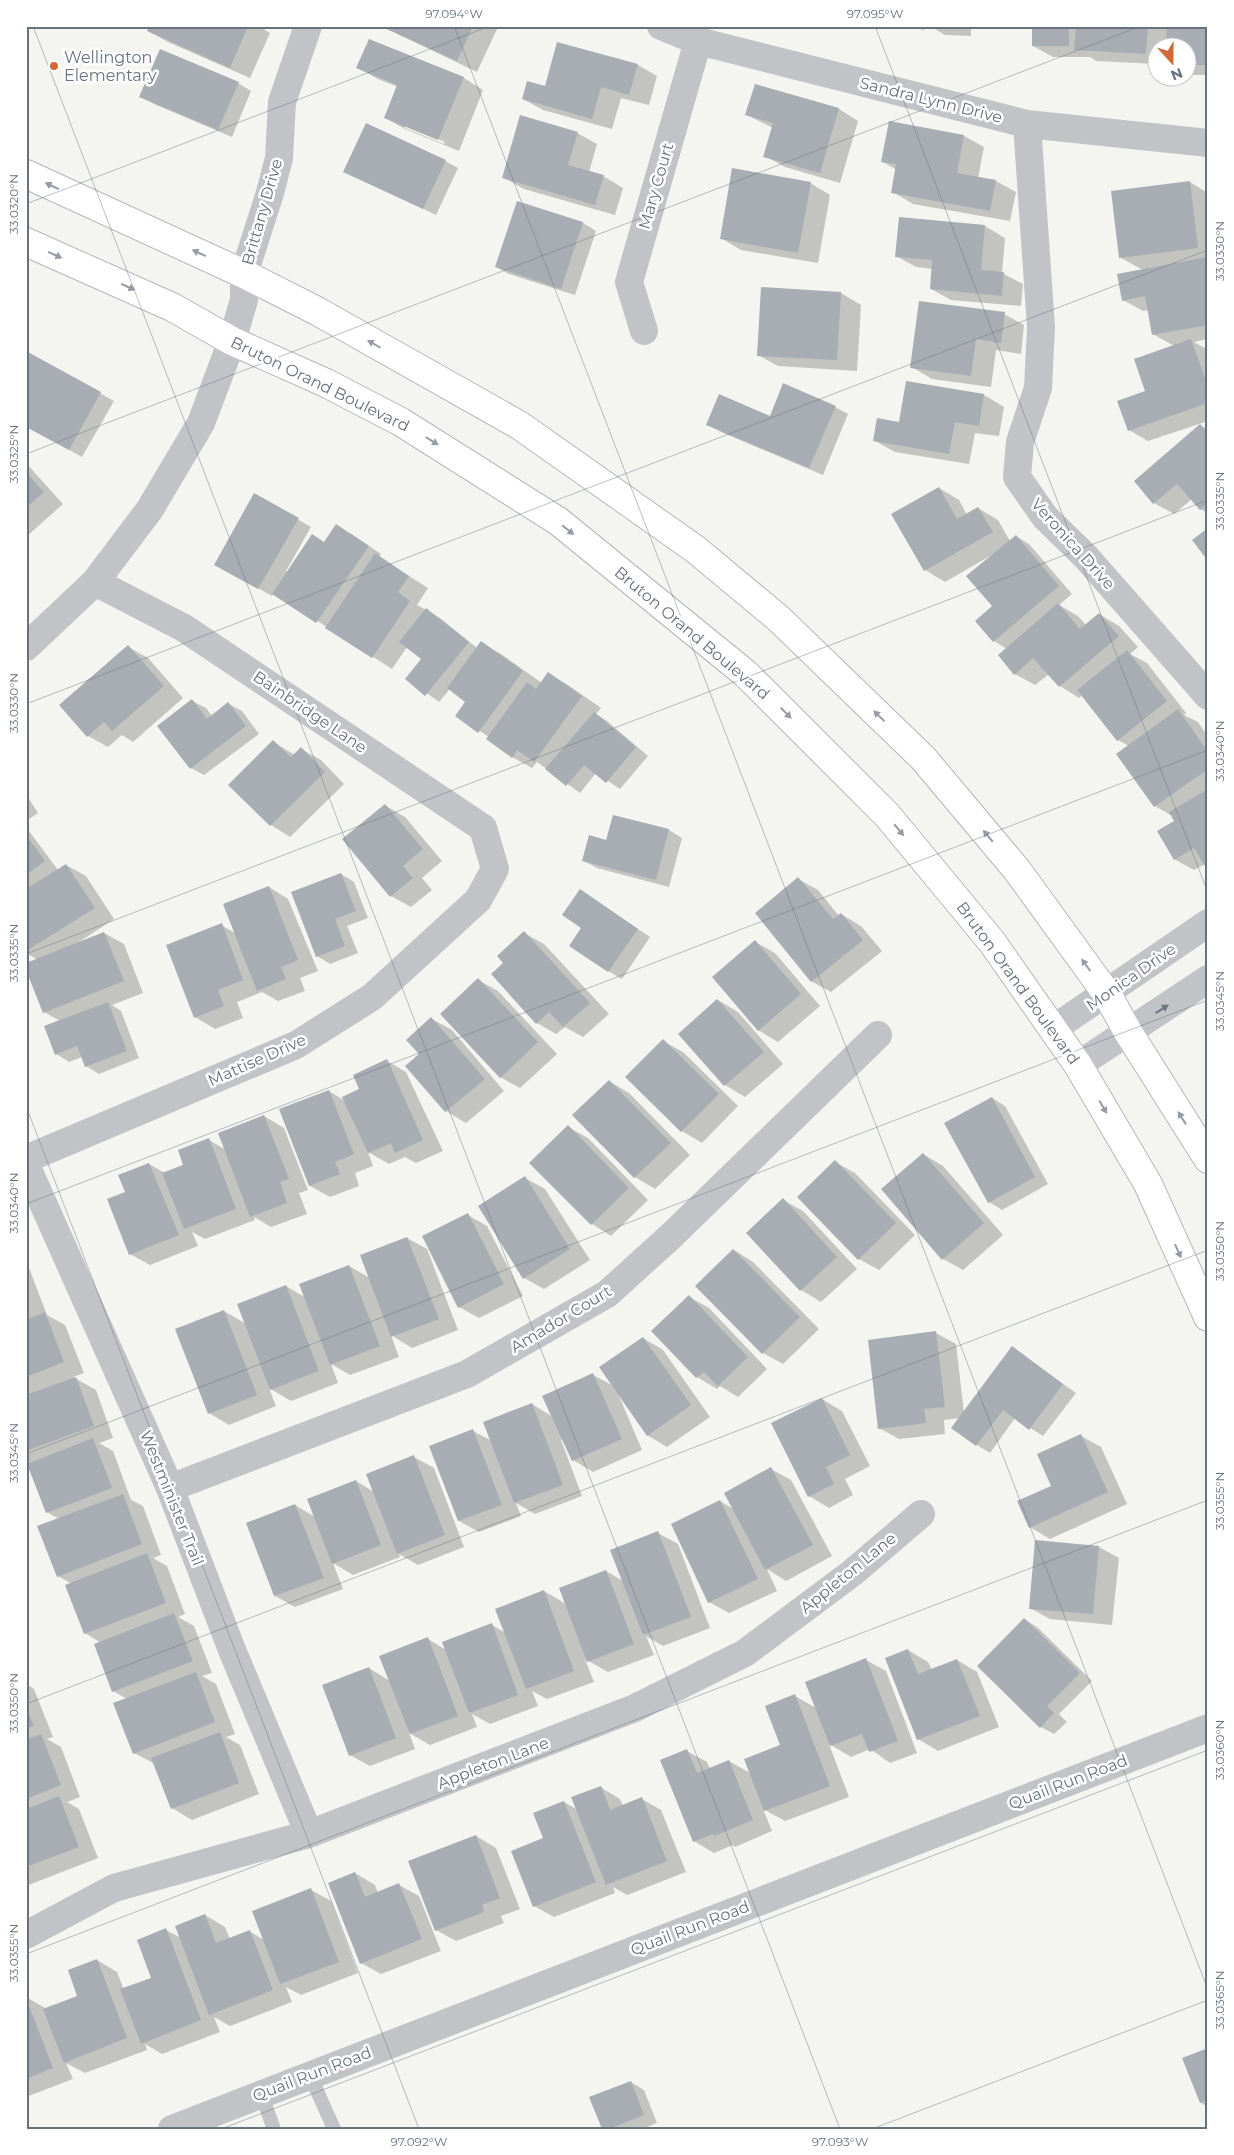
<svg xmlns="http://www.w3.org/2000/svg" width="1234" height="2155" font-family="Montserrat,sans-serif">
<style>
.shadow{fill:#0003;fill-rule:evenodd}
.building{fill:#a7adb3}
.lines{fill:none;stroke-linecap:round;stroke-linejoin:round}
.secondary-casing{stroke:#b3b7bb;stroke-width:30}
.service{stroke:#c1c3c6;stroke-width:14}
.minor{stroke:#c1c3c6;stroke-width:28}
.tertiary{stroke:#c1c3c6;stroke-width:28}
.secondary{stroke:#fff;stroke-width:28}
.oneway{fill:#959ca5}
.oneway2{fill:#6c7683}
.ticks{fill:none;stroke:#67727f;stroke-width:1;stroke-opacity:0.45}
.poi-dot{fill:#d06936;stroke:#fff;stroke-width:2}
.labels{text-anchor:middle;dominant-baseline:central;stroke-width:5;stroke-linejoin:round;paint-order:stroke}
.poi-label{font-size:16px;fill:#67727f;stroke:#fff;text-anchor:start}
.street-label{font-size:16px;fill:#67727f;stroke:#fff}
.neatline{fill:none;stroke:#67727f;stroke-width:2}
.ticks-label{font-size:12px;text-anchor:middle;fill:#67727f}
</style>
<rect width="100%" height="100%" fill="#f4f5f1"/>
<!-- shadow -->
<path class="shadow" d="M150,26H259L270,33L250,78L168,42L148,31Z
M381,26H492L497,29L477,72Z
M904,26H925L924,30Z
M930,26H971V36L945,35Z
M1033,26H1208V75H1186V48H1156V64L1096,61L1090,57H1053L1033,46Z
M369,40L464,78L483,90L459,151L405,129L385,118L398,87L378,79L358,68ZM405,125L445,142L444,144L405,128Z
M638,65L657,76L649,105L621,98L612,129L543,110L523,99L546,87Z
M238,83L251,91L232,137L154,104L141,96Z
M839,109L858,121L840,183L785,167L765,156L773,128L747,115Z
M577,133L597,144L589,172L603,176L623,188L615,215L524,189L504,178Z
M964,136L984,147L978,178L996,181L1016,192L1010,221L913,204L893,192L897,170L883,162Z
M445,161L458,168L436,215L345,171Z
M1190,182L1208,193V339L1194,342L1208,350V421L1148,441L1129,430L1146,392L1174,346L1153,334L1149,310L1143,311L1123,300L1143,270L1121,258Z
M810,183L830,195L818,263L741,250L721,238Z
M518,202L583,223L596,231L575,295L509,274L496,267Z
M900,218L985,226L1005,238L1002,273L1023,284L1021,306L951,300L931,289L933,269L916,267L896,256Z
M762,288L841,293L861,305L857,371L778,366L758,355Z
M1004,314L1024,325L1021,354L996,350L991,387L932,379L912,367Z
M26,352L114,401L82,457L26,426Z
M907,383L984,395L1004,407L999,436L975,433L969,464L895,452L875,441L900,423Z
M835,407L848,414L823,475L721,432L708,424Z
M1200,425L1208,430V513L1200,509L1192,499L1174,514L1154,503Z
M26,463L63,504L26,537Z
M939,488L959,500L967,515L978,508L998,520L1010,541L1016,536L1029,544L1072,594L1059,605L1078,616L1086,625L1099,614L1119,626L1138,647L1130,654L1147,663L1186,713L1184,715L1198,722L1208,737V868L1205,864L1194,870L1174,859L1176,821L1174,817L1155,806L1129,746L1118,740L1082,695L1079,698L1060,686L1049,674L1035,685L1015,674L1007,649L994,641L990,556L945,582L925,570Z
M255,495L311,527L286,571L288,572L325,543L350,533L381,554L379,557L428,588L417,605L440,618L477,648L481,643L501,654L542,683L549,674L568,685L601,708L596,714L607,721L648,756L620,789L596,773L580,793L537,762L532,768L512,757L489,737L457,716L467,702L450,689L439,702L407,679L423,659L407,647L392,669L274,593L272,596L216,564Z
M128,647L148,658L183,698L133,742L122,735L108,747L88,736Z
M192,701L206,708L212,716L229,704L242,711L259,734L204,775L191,768Z
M273,742L295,755L301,749L321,760L344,784L290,837L271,825Z
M26,794L38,813L26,821Z
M386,806L405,817L442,861L422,878L432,890L411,907L391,896Z
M26,827L58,870L66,865L86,876L114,919L79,942L104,933L124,944L143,993L112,1005L121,1011L139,1058L99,1074L86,1066L82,1057L69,1062L56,1054L60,1021L44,1012L38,960L26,953Z
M669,830L682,838L669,887L597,868L584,861L607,842Z
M341,874L354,882L368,918L347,926L358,953L330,964L317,956Z
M798,879L818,890L839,916L841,914L861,926L882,951L831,992L811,981Z
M269,887L288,899L318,971L300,978L305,991L278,1001L262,992L237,1002L243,1018L215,1029L195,1017L221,925L235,933Z
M580,890L650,937L622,979L608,971L583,928Z
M524,933L544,944L609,1014L583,1037L565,1027L556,1034L537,1023L505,963Z
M755,942L775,953L820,1006L778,1042L758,1030Z
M478,980L498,991L557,1054L520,1088L500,1077Z
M718,1000L738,1012L783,1064L745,1097L725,1085L680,1034Z
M432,1019L452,1030L504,1091L466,1123L446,1111L407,1066L420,1054Z
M663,1041L683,1052L738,1106L702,1143L682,1131L627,1077Z
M387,1061L406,1072L443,1151L416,1163L405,1157L389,1164L368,1152L373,1166L355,1173L359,1186L330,1197L310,1186L329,1091L345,1101L361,1089Z
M609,1081L629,1093L690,1155L655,1189L635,1177L574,1115Z
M992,1098L1005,1106L1048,1184L1002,1210L989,1202Z
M264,1116L284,1128L308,1190L299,1193L307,1214L271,1227L254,1217L255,1220L205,1239L192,1232L198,1246L150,1265L130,1254L126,1193L149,1164L165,1173L185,1166L209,1140L226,1150Z
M568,1127L588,1138L648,1200L611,1236L592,1224Z
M923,1154L943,1166L1003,1235L963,1270L943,1259Z
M835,1162L855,1173L915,1235L879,1270L859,1259Z
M525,1178L545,1189L590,1260L544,1289L524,1278Z
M783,1200L803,1211L857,1269L821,1302L801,1290Z
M468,1215L487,1226L523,1296L479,1318L459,1307Z
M407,1238L427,1249L458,1330L412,1348L391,1335L399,1357L350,1375L331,1364L338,1383L291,1401L269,1388L276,1406L229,1425L209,1413L224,1311L246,1324L286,1286L306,1298L349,1266L370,1278Z
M734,1250L753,1262L819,1329L783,1364L763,1353Z
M26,1266L29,1268L47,1315L65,1325L84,1373L73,1377L96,1390L113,1438L99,1443L113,1451L131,1500L143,1506L161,1555L153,1558L167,1566L185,1614L178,1617L194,1626L212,1673L202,1676L216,1684L235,1734L226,1737L240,1745L259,1794L192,1820L172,1808L155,1764L134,1753L127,1699L113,1691L101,1643L85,1633L67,1585L72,1584L58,1576L59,1519L47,1512L30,1468H26Z
M689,1297L709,1308L767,1369L738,1397L720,1386L717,1389L697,1377L653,1331Z
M936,1333L956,1344L964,1413L1012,1348L1076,1393L1043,1436L1015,1418L990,1453L977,1445L960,1418L944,1420L945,1434L899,1439L879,1428Z
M643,1338L663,1350L710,1417L667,1447L647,1435L617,1391L642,1450L593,1472L573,1460L563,1439L561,1440L582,1496L535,1514L516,1503L521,1516L479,1532L459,1521L473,1431L492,1441L532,1404L553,1417L593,1375L614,1386Z
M822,1399L842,1411L870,1466L845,1479L853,1495L829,1508L809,1496Z
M1081,1436L1101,1447L1127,1504L1050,1539L1030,1527Z
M414,1457L434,1468L464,1547L418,1565L399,1554L400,1557L353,1575L333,1563L343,1589L295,1607L275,1596L248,1524L295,1505L315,1517L356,1481L374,1492Z
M771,1469L791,1480L832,1556L786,1581L767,1569L777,1591L729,1613L709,1602L720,1501L735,1510Z
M658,1533L678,1544L710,1628L663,1646L646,1636L654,1655L608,1672L585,1659L594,1682L547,1699L532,1691L538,1706L490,1724L472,1714L477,1727L430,1745L409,1733L415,1749L370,1766L350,1755L369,1668L390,1681L428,1639L446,1650L492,1625L506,1633L544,1591L566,1604L606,1571L623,1581Z
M1099,1547L1119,1558L1112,1625L1050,1619L1030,1608Z
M1024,1619L1037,1627L1092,1681L1059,1714L1067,1722L1054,1734L1041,1727Z
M908,1650L928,1662L932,1670L957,1660L977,1672L999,1727L938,1751L918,1739Z
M866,1660L886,1671L917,1753L890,1763L870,1749L851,1757L829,1744L849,1797L785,1821L763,1809L772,1831L735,1847L733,1845L714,1853L694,1841L687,1751L707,1762L710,1769L729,1761L752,1774L781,1746L795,1696L816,1708Z
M26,1684L34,1689L53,1737L47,1739L61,1747L80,1797L67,1802L79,1809L98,1858L26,1886Z
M600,1787L620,1799L623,1806L642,1799L661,1810L686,1872L627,1895L613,1887L615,1893L554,1917L534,1906L545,1839L564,1802L578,1810Z
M476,1836L496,1848L520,1909L501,1916L504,1923L456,1941L436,1930Z
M355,1873L375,1885L378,1893L399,1885L419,1896L441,1951L381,1974L361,1963Z
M311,1890L331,1901L358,1973L301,1995L286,1987L292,2002L230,2026L214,2017L220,2032L162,2054L145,2044L147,2050L85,2073L66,2063L73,2079L26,2097V1997L45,2008L79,1997L97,1960L117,1972L124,1990L153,1978L166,1930L181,1938L205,1915L225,1927L230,1939L249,1931L264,1940Z
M1208,2050V2107L1201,2103Z
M631,2082L644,2090L657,2123L641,2129H603Z"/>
<!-- building -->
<path class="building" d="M149,26H248L230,68L147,31Z
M380,26H473L457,61Z
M1032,26H1069V46H1032Z
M1076,26H1148L1146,54L1074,50Z
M1167,26H1208V65H1186V48H1166Z
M369,39L464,77L438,140L384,118L397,85L356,68Z
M557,42L638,64L629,95L601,87L592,119L522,99L527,81L545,86Z
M160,49L239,82L218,130L139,97Z
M755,84L839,108L820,173L763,157L773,123L745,115Z
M520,115L578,132L568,165L604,175L595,205L502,178Z
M889,121L964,135L957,173L996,180L990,211L891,193L896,164L881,162Z
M366,123L446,160L423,209L343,172Z
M732,168L811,182L798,253L720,239Z
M1190,181L1198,248L1119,258L1111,191Z
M517,201L583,222L561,289L495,267Z
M899,217L985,225L981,270L1004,272L1002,296L930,289L932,260L895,257Z
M1207,257L1208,325L1152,335L1145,296L1122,301L1117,274Z
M761,287L841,292L837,360L757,356Z
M919,301L1005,312L1001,343L976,339L971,376L910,368Z
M1191,339L1208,387V403L1128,431L1117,401L1145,391L1134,359Z
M26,351L101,392L69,450L26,427Z
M906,381L984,394L979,426L955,422L949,454L873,441L877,418L899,422Z
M783,383L836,406L809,468L706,425L719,394L770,416Z
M1200,424L1208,433V503L1200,510L1177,484L1153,504L1134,481Z
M26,472L44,492L26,508Z
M939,487L957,519L978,507L993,532L924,571L891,514Z
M254,493L299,518L258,589L214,565Z
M336,524L369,546L316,623L272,594L312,534L324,542Z
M1208,528V561L1192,540Z
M1016,535L1059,586L993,642L975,621L992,606L966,576Z
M375,553L409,576L398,592L410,601L372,658L325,628Z
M1058,603L1080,629L1099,613L1119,636L1059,687L1033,658L1014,675L998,655Z
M426,608L469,642L425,696L405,679L421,659L399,642Z
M481,641L523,671L478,733L455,716L465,702L447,688Z
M128,645L164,686L112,731L104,722L87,737L59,705Z
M1127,650L1167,701L1117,741L1077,690Z
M548,672L582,696L534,762L517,750L512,758L486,739L527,682L536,689Z
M192,699L207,719L228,702L246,726L190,769L157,726Z
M1178,709L1208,752V769L1154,807L1116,754Z
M594,712L636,747L606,783L584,765L566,786L545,769Z
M273,740L291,757L301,747L325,772L270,826L228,785Z
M1208,789V871L1194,848L1174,860L1157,831L1174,821L1169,812Z
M385,804L423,849L403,866L413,878L390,897L342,839Z
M613,815L669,829L656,880L582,861L589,835L606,840Z
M26,835L45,861L26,875Z
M66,864L95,908L26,951V889Z
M341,873L356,911L335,919L345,946L316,957L291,892Z
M798,877L833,919L841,913L863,940L811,982L755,913Z
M269,886L298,960L281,967L286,979L257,991L223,904Z
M580,889L638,929L608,972L569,946L581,928L562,915Z
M222,923L243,980L218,990L224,1006L194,1018L166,945Z
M524,931L590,1003L563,1027L549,1012L536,1024L491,974L503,963L497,956Z
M104,932L124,981L43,1013L26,970V963Z
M755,940L801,994L758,1031L712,977Z
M478,978L538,1042L500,1078L440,1014Z
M717,999L764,1052L724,1086L678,1034Z
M108,1002L127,1051L85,1067L77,1046L55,1055L44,1026Z
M431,1017L485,1079L445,1112L405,1066L419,1054L406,1040Z
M663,1039L719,1094L681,1132L625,1077Z
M387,1059L423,1140L395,1153L391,1143L368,1153L342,1097L359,1089L353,1075Z
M609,1080L671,1143L634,1178L572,1115Z
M329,1090L354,1154L335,1162L340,1174L309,1186L279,1109Z
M992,1097L1035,1177L988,1203L944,1123Z
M264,1115L289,1179L280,1182L287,1203L250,1217L218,1133Z
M568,1125L629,1188L591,1225L529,1163Z
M209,1138L236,1209L184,1229L162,1173L183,1165L178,1150Z
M923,1153L984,1223L942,1260L881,1189Z
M835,1160L896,1223L858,1260L797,1197Z
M149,1163L179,1235L129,1255L107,1199L125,1192L118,1175Z
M525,1176L570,1249L523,1279L478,1206Z
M783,1198L837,1257L800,1291L746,1233Z
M468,1213L504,1284L458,1308L422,1236Z
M407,1237L439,1319L391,1337L360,1255Z
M733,1249L800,1317L762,1354L695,1286Z
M349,1265L380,1346L330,1365L299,1284Z
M286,1285L319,1371L270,1390L237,1304Z
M689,1295L748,1357L718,1386L704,1372L696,1378L651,1331Z
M224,1310L257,1395L208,1414L175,1329Z
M45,1312L64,1362L26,1377V1320Z
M936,1331L945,1407L924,1409L926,1423L878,1429L868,1340Z
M643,1337L691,1405L647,1436L599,1367Z
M1012,1346L1063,1384L1029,1430L1003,1410L976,1446L951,1428Z
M593,1373L622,1439L572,1461L542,1396Z
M76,1377L94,1426L26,1451V1395Z
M822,1398L850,1455L826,1467L834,1484L808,1497L771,1423Z
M532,1403L563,1485L514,1503L483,1422Z
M473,1429L502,1505L458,1521L429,1446Z
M1081,1434L1108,1492L1029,1528L1017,1501L1051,1486L1037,1454Z
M93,1438L112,1488L46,1513L27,1464Z
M414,1455L445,1535L397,1554L366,1474Z
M771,1467L813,1545L765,1570L724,1493Z
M356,1480L381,1545L332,1564L307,1499Z
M123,1494L142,1544L57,1577L37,1526Z
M720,1500L758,1579L708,1603L671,1524Z
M295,1504L324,1578L274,1596L246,1523Z
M658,1531L691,1617L643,1635L610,1550Z
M1035,1540L1099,1546L1093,1614L1029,1609Z
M147,1553L166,1603L84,1634L65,1585Z
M606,1570L634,1644L587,1662L559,1588Z
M544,1590L574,1671L526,1689L495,1609Z
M174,1613L193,1661L112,1692L94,1644Z
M1024,1618L1080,1673L1047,1706L1054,1713L1040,1728L977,1666Z
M492,1623L518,1695L469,1713L442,1642Z
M428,1637L458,1716L410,1734L379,1656Z
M908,1649L918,1674L957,1659L980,1716L917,1740L885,1658Z
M866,1658L898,1741L869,1752L862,1734L830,1746L805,1682Z
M369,1667L396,1738L349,1756L322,1685Z
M196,1672L215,1722L133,1754L113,1703Z
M795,1694L830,1786L764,1811L744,1759L780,1745L765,1706Z
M26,1707L34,1726L26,1729Z
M220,1732L239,1783L171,1809L151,1758Z
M41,1734L61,1785L26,1799V1740Z
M687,1749L697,1773L729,1760L753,1820L714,1836L713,1834L693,1842L660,1760Z
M601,1786L610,1810L642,1797L667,1861L606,1885L571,1797Z
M59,1796L79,1847L26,1867V1809Z
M564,1801L596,1882L533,1907L511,1851L543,1838L533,1813Z
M476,1835L500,1898L482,1905L484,1912L435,1931L408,1861Z
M355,1872L365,1897L399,1883L422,1939L360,1964L328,1883Z
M311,1888L339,1962L280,1984L252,1911Z
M205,1914L216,1943L250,1930L273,1990L209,2015L175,1926Z
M166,1928L201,2020L141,2044L120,1989L151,1978L137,1940Z
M97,1959L127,2038L64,2063L43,2009L77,1996L68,1970Z
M26,1998L53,2068L26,2079Z
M1208,2048V2100L1200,2103L1182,2058Z
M631,2081L644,2115L609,2129H602L589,2097Z"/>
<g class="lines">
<defs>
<path id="secondary" d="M26,174L244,274L317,311L519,425L695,549L778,618L923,758L1017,870L1107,994L1128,1032L1208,1159
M26,242L172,307L232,341L326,383L401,422L558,521L746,674L887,815L992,942L1078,1065L1148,1184L1208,1317"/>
</defs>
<!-- secondary casing -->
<use href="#secondary" class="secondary-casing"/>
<!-- service -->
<path class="service" d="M310,2075L334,2129
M261,2094L274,2129"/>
<!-- minor -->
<path class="minor" d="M661,26L698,41L1027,124L1208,143
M1027,124L1041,327L1038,388L1020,442L1017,477L1045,517L1086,557L1208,696
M644,331L629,282L698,41
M26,647L95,582L150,509L201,423L232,341L244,300V274L270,193L279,158L282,102L308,26
M1053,1029L1208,923
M1078,1065L1208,979
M26,1159L296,1045L372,997L478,900L495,869L483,828L184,628L95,582
M26,1165L170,1488L232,1650L309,1834
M170,1488L467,1374L607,1294L670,1237L878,1035
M26,1935L114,1888L309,1834L635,1708L745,1653L852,1573L921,1514"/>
<!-- tertiary -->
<path class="tertiary" d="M172,2129L1208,1728"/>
<!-- secondary -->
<use href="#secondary" class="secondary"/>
</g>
<!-- one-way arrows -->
<defs><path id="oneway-solid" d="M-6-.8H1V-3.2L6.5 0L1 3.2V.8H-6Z" transform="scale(1.25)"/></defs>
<g class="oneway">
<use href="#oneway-solid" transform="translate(52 186) rotate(-155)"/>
<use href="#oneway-solid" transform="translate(199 253) rotate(-155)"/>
<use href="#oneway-solid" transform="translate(55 255) rotate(24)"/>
<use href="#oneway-solid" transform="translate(128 287) rotate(24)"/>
<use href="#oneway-solid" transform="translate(374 344) rotate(-150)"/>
<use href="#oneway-solid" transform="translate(432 441) rotate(32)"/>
<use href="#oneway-solid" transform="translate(568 530) rotate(39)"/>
<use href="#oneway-solid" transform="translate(786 713) rotate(45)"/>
<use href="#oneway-solid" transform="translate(879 716) rotate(-136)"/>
<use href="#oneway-solid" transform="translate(899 830) rotate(50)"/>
<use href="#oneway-solid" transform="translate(988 836) rotate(-130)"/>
<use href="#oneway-solid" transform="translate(1086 965) rotate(-126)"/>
<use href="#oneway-solid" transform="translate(1103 1107) rotate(60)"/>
<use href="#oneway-solid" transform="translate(1182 1118) rotate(-122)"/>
<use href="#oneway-solid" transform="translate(1178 1251) rotate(66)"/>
</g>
<use class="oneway2" href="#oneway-solid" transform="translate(1162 1009) rotate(-33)"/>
<!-- ticks -->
<path class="ticks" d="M33,26L840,2129M454,26L1208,1990M875,26L1208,893M26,204L490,26M26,454L1141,26M26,704L1208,250M26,954L1208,500M26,1106L419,2129M26,1204L1208,750M26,1454L1208,1000M26,1704L1208,1250M26,1954L1208,1500M221,2129L1208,1750M872,2129L1208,2000"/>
<!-- markers -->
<circle class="poi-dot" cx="54" cy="66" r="5"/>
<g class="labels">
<!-- poi labels -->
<g class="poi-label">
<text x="64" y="57">Wellington<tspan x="64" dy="18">Elementary</tspan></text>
</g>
<!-- street labels -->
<g class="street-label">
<text transform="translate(931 100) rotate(14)">Sandra Lynn Drive</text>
<text transform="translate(656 186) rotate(-74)">Mary Court</text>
<text transform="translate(262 212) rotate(-74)">Brittany Drive</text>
<text transform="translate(320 384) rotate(26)">Bruton Orand Boulevard</text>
<text transform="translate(1073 544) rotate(48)">Veronica Drive</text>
<text transform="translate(692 633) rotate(40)">Bruton Orand Boulevard</text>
<text transform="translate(310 712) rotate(34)">Bainbridge Lane</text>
<text transform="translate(1131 977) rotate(-35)">Monica Drive</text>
<text transform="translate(1018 983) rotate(54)">Bruton Orand Boulevard</text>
<text transform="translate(257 1060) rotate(-24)">Mattise Drive</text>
<text transform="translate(561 1319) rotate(-31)">Amador Court</text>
<text transform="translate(172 1498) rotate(68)">Westminister Trail</text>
<text transform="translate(848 1573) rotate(-39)">Appleton Lane</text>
<text transform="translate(493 1763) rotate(-21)">Appleton Lane</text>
<text transform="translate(1068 1782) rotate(-21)">Quail Run Road</text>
<text transform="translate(690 1928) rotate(-21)">Quail Run Road</text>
<text transform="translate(312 2074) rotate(-21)">Quail Run Road</text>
</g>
</g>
<!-- border -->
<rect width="1234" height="2155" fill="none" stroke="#ffffff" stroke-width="55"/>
<!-- north arrow -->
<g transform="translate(1172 62) rotate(159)"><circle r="24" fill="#ffffff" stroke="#c2c7cc"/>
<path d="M0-4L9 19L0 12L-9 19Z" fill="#d06936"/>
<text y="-8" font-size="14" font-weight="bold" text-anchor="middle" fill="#67727f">N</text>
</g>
<rect x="28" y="28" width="1178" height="2100" class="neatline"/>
<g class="ticks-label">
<text x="454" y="18">97.094°W</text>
<text x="875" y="18">97.095°W</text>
<text transform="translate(14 204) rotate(-90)" y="4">33.0320°N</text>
<text transform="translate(1220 251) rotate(-90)" y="4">33.0330°N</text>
<text transform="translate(14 454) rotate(-90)" y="4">33.0325°N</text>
<text transform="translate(1220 501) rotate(-90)" y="4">33.0335°N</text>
<text transform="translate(14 703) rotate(-90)" y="4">33.0330°N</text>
<text transform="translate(1220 751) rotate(-90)" y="4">33.0340°N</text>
<text transform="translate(14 953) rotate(-90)" y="4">33.0335°N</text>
<text transform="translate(1220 1001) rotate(-90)" y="4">33.0345°N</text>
<text transform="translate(14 1203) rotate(-90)" y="4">33.0340°N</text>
<text transform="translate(1220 1251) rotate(-90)" y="4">33.0350°N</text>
<text transform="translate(14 1453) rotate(-90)" y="4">33.0345°N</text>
<text transform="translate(1220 1501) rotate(-90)" y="4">33.0355°N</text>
<text transform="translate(14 1703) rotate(-90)" y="4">33.0350°N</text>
<text transform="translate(1220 1750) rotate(-90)" y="4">33.0360°N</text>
<text transform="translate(14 1953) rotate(-90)" y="4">33.0355°N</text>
<text transform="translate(1220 2000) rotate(-90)" y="4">33.0365°N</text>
<text x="419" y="2146">97.092°W</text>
<text x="840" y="2146">97.093°W</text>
</g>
</svg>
